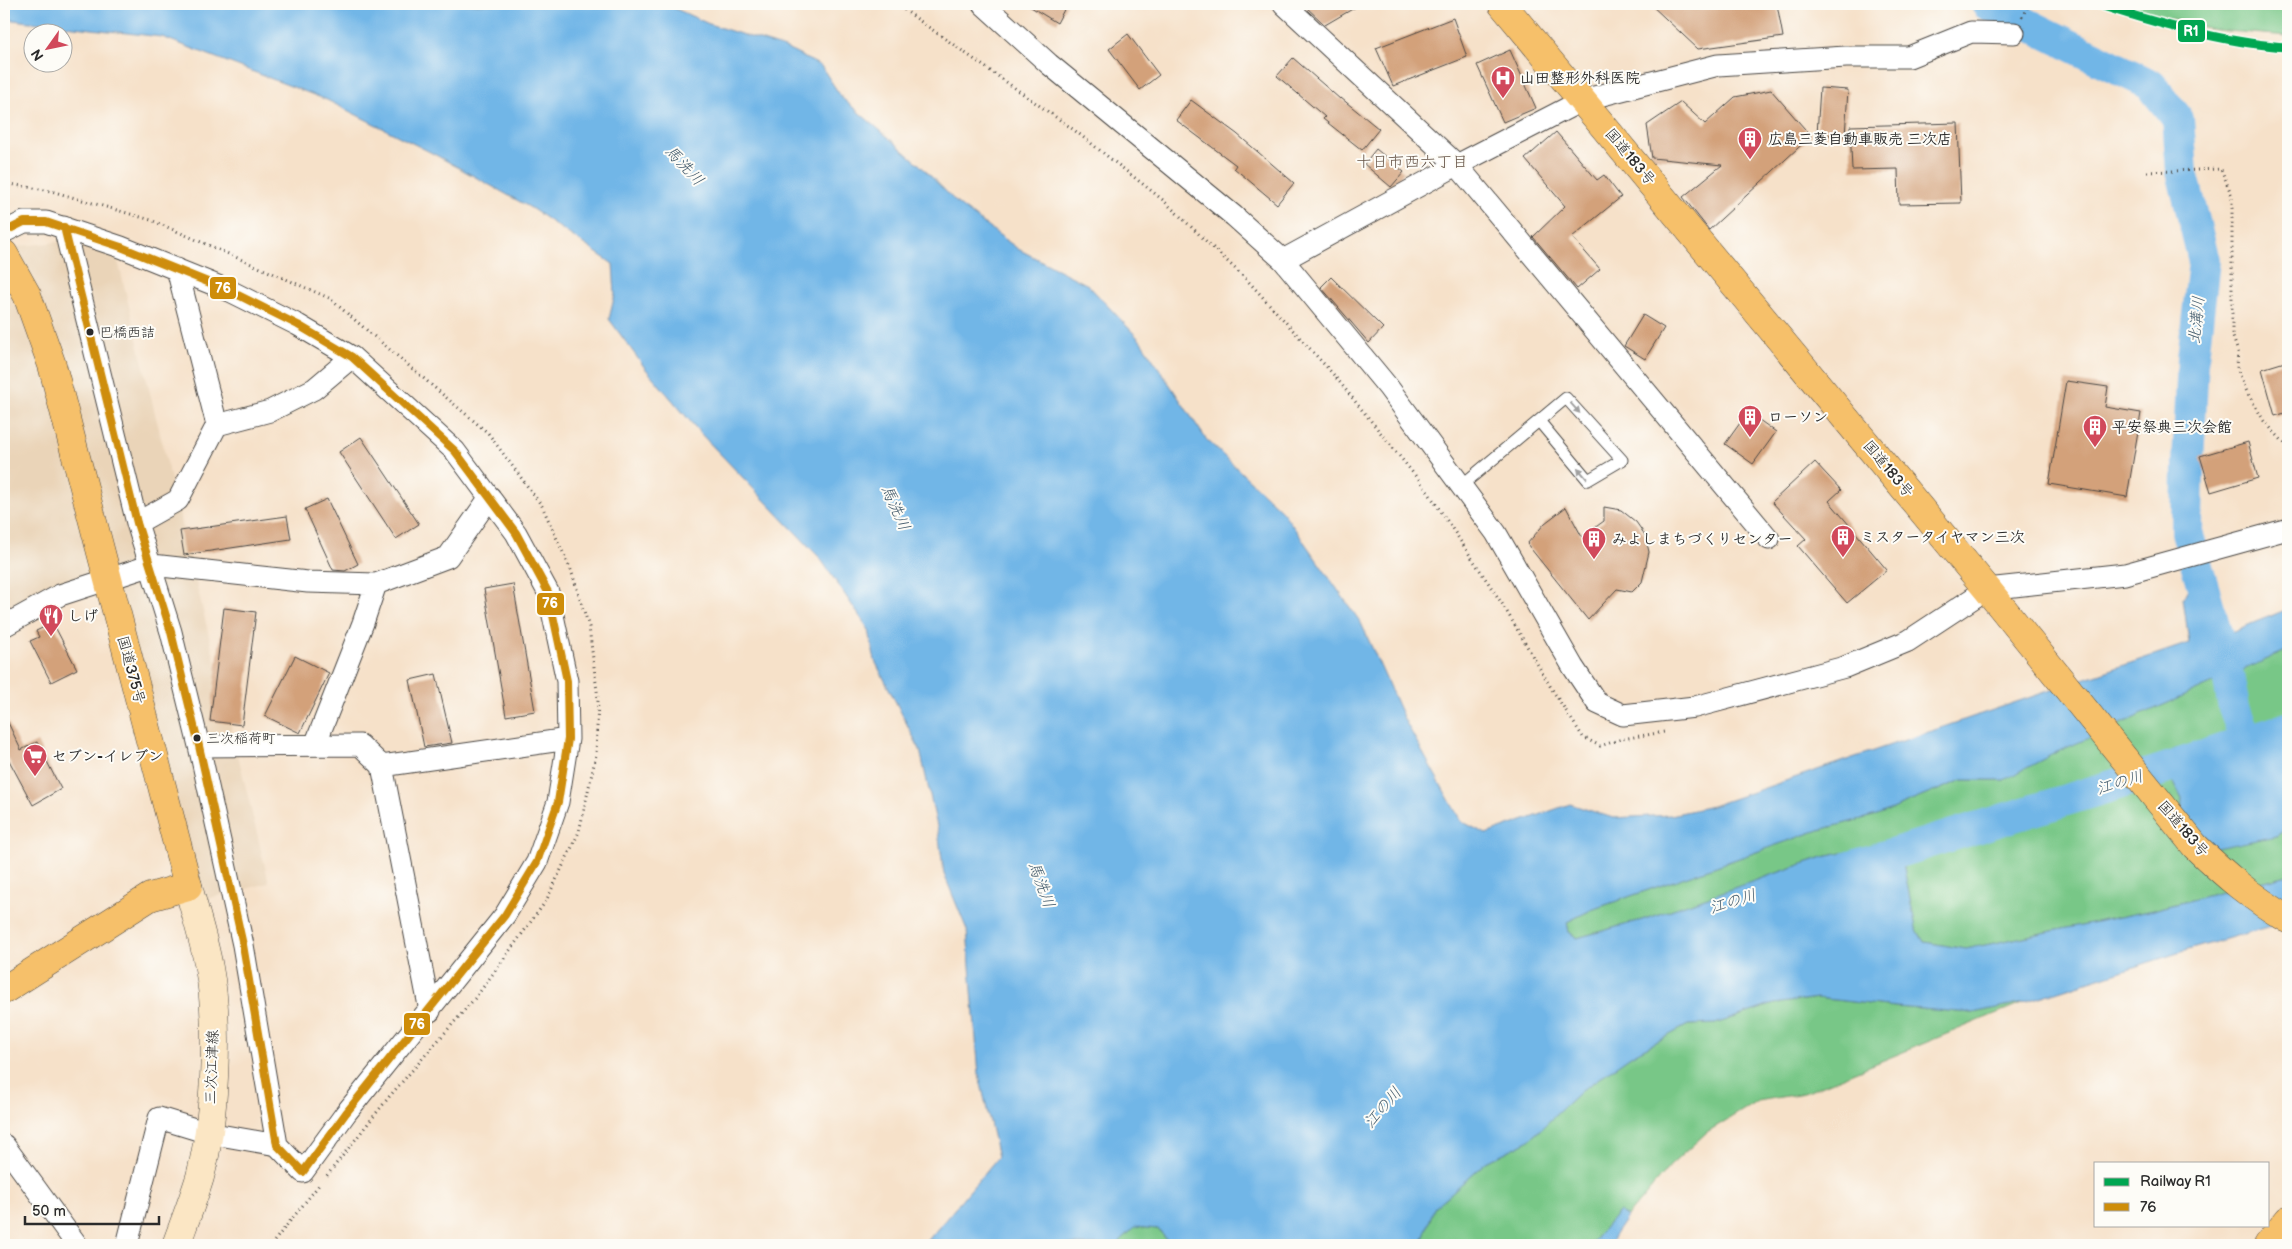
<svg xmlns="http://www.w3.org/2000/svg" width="2292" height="1249" font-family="'Balsamiq Sans','Klee One',sans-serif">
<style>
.built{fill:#ead4b8}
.green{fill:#78c787;stroke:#527959}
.water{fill:#71b6e7;stroke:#4e7089}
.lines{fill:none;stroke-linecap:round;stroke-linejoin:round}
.river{stroke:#71b6e7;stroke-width:32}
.building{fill:#d3a17a}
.service-casing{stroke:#494643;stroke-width:13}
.minor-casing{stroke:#494643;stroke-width:23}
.secondary-casing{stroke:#494643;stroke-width:29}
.trunk-casing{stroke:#494643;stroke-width:29}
.path{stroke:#494643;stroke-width:3;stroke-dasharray:1 4;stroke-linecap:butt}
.service{stroke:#fff;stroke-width:11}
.minor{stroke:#fff;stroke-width:21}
.secondary{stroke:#fbe6c4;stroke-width:28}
.trunk{stroke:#f6c06b;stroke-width:28}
.bus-1-casing{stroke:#fdfcf7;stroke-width:11}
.bus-1{stroke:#ce8d09;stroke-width:8}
.rail-1-casing{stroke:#fdfcf7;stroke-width:12}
.rail-1{stroke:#00a651;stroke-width:9}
.oneway{fill:#a0a0a0}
.bus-dot{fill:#2b2b2b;stroke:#fdfcf7;stroke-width:2}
.labels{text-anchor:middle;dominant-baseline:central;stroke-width:4;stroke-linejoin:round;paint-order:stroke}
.bus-label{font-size:14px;fill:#2b2b2b;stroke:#fdfcf7;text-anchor:start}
.poi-label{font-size:15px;font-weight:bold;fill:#2b2b2b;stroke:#fdfcf7;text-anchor:start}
.street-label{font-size:15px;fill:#2b2b2b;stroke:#fdfcf7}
.neighbourhood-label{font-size:16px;fill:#665447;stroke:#fdfcf7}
.water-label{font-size:16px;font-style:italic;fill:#445c6d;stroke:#fdfcf7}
.line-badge{stroke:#fdfcf7;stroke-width:2}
.badge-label{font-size:14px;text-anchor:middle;font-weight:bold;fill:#fff}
</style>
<rect width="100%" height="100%" fill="#fdfcf7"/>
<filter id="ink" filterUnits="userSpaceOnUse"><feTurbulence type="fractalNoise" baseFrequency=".02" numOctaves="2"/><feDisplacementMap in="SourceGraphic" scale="10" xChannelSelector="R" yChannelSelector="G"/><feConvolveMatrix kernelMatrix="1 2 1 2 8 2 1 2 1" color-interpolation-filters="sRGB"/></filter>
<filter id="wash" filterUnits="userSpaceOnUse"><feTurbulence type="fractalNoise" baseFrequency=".0096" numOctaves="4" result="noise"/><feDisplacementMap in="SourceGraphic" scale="20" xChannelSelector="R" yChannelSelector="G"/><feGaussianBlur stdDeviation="1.12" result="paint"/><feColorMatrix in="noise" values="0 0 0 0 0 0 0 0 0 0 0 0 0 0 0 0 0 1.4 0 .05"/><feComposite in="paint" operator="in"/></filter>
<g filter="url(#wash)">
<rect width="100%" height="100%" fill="#f6e1c9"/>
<!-- built -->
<path class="built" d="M112,236L269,883L190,903L107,578L4,629V248Z"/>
<!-- green -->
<path class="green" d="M2113,4H2284L2288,10V36L2215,30Z
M2288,650V715L2284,724L2230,738L2165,766L2182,798V829L2276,836L2288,828V875L2153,910L1966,949L1924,942L1916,928L1903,864L1882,845L1823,857L1642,920L1577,938L1569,932L1567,922L1591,910L1819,830L1877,815L1962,780H2004L2056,752Z
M1818,998L1896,1007L1973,1013L2024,1002L1804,1093L1758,1101L1707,1132L1670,1166L1627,1217L1618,1212L1590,1245H1421L1434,1208L1486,1162L1528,1141L1582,1090L1632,1055L1688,1025L1715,1024L1774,1004Z
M1135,1227L1158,1229L1171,1245H1121L1120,1241Z"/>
<!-- water -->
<path class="water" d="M4,4H665L709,24L785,48L821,66L842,98L917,162L959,205L1018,249L1088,285L1140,340L1206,439L1283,512L1361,623L1404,719L1461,821L1486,834L1570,804L1613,818L1671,815L1712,806L2189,643L2183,598L2190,585L2205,582L2212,592L2226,634L2288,609V650L2057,752L2004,780H1962L1877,815L1819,830L1591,910L1567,922L1569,932L1577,938L1642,920L1823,857L1882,845L1903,864L1916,928L1924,942L1966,949L2153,910L2288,875V921L2181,952L2024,1002L1973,1013L1896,1007L1817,998L1774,1004L1715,1024L1688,1025L1632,1055L1582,1090L1528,1141L1486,1162L1434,1208L1421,1245H1171L1158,1229L1135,1227L1120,1241L1121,1245H924L998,1157L979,1075L967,930L944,874L938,831L920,750L875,661L869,630L820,558L701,434L645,368L609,319L615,294L613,264L531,208L434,154L327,100L162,37L4,19Z
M2288,715V828L2276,836L2216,848L2181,829L2182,798L2165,766L2172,750L2230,738L2284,724Z
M1619,1211L1627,1217L1608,1245H1590Z"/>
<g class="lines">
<!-- river -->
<path class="river" d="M1987,4L2151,85L2178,119L2182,172L2204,261L2193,358L2188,463L2187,532L2227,670L2234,708L2247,742
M1850,867L2150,774L2288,728"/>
</g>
<g id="blocks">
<!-- building -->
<path class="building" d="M1026,4H1067L1057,23Z
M1303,4H1361L1325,25Z
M1650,4H1777L1783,37L1698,49Z
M1453,18L1467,57L1393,86L1376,48Z
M1128,34L1159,75L1140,90L1109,49Z
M1510,50L1536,108L1503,122L1477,65Z
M1293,58L1340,99L1341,98L1379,129L1362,150L1323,119L1325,117L1277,76Z
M1820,88L1848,90L1845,136L1817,134Z
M1771,90L1811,136L1709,230L1683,197L1722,165L1652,158L1647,125L1681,102L1705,124L1735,97Z
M1191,100L1237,134L1294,183L1277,204L1234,168L1236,165L1176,120Z
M1958,123L1961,203L1899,204L1898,169L1852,170L1850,126Z
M1556,132L1597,180L1604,175L1621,197L1572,237L1600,269L1577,289L1533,237L1565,206L1525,159Z
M1376,149L1404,172L1391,187L1364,164Z
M1331,277L1383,328L1369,343L1321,287Z
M1643,315L1664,328L1645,359L1624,346Z
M2288,361V412L2275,416L2262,369Z
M2066,381L2108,387L2105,407L2141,413L2127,497L2049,484Z
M1748,412L1776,432L1753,464L1725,444Z
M361,437L419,524L396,539L339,452Z
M2248,442L2258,478L2211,492L2200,456Z
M1815,462L1841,490L1829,501L1887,570L1847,603L1798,546L1806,539L1772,502Z
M327,499L358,564L345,571L333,570L305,509Z
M1566,507L1582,537L1604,521V507L1621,510L1636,522L1645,535L1649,552L1642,582L1632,592L1617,589L1588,620L1527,544L1545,523Z
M287,516L291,539L184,555L180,531Z
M513,584L535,711L506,716L484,589Z
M224,608L256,612L242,725L210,721Z
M53,623L77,669L51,682L30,641L39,637L36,631Z
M295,656L329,673L300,733L265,716Z
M436,674L452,743L424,747L410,680Z
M4,714L21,750L37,742L61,789L33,805L4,751Z"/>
</g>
</g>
<g filter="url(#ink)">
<use href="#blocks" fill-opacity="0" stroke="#494643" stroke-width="1"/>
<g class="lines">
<defs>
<path id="service" d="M1461,486L1566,398L1622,460L1588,480L1539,421"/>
<path id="minor" d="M983,4L1049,64L1234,216L1283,260L1388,387L1496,533L1573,667L1597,703L1623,715L1695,707L1845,667L1908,641L1987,589L2125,574L2288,529
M1284,4L1457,165L1769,539
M4,232L24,222H46L121,247L230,291L298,325L352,357L455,451L516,533L548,592L567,681L568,739L558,802L537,862L505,915L346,1113L303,1172L277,1145L243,945L199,746L171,632L137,523L64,227
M1283,260L1457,165L1583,100L1718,65L1846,57H1909L1971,32L2014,33
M217,425L270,411L314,389L352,357
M137,523L178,500L217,425L177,269
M4,626L60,595L152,565L308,582L376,584L448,557L490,497
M315,745L363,623L376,584
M199,746L360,745L382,766L430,1011
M382,766L568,739
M4,1145L77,1245
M127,1245L159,1118L208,1133L277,1145"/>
<path id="secondary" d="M176,1245C184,1223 193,1200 200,1177C215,1120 220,1025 209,968C204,940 195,913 188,886"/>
<path id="trunk" d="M1502,4L1987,589L2195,846C2225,875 2252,898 2288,919
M4,254L27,295L52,365L188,886L150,897L4,990
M2268,1245L2288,1220"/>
</defs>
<!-- service casing -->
<use href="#service" class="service-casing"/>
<!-- minor casing -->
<use href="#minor" class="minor-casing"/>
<!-- secondary casing -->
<use href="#secondary" class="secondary-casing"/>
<!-- trunk casing -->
<use href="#trunk" class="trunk-casing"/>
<!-- path -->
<path class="path" d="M896,4L1074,130L1163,200L1248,281L1333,374L1426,489L1503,605L1553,691L1583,737L1600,746L1622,739L1664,732
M2022,17L2029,4
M2147,172L2221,169L2232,196V334L2238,352L2237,368L2247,392L2264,421L2288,447
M4,183L51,191L151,220L329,298L488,433L542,506L571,570L589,627L598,699L596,755L579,832L546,901L476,997L389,1097L325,1178
M271,1245L319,1185"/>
<!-- service -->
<use href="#service" class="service"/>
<!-- minor -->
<use href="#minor" class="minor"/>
<!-- secondary -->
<use href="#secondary" class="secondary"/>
<!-- trunk -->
<use href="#trunk" class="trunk"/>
<defs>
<path id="bus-1" d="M4,232L24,222H46L121,247L230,291L298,325L352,357L455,451L516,533L548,592L567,681L568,739L558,802L537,862L505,915L346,1113L303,1172L277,1145L243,945L199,746L171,632L137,523L64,227"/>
</defs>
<!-- bus-1 casing -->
<use href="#bus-1" class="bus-1-casing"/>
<!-- bus-1 -->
<use href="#bus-1" class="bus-1"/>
<defs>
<path id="rail-1" d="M2097,4C2155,23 2228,44 2288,47"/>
</defs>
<!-- rail-1 casing -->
<use href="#rail-1" class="rail-1-casing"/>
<!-- rail-1 -->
<use href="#rail-1" class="rail-1"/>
</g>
<!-- one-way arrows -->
<defs><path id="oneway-solid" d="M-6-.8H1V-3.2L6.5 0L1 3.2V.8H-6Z" transform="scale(1.25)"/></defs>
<g class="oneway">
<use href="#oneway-solid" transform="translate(1575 408) rotate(48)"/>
<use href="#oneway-solid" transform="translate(1582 473) rotate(-130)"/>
</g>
</g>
<!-- icons -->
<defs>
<symbol id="hospital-pin" viewBox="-11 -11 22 30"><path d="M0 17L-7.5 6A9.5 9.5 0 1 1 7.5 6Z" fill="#d1495b" stroke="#fdfcf7"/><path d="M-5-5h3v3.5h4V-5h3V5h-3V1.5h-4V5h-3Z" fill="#fff"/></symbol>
<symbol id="building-pin" viewBox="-11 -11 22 30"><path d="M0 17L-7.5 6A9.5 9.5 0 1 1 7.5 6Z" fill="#d1495b" stroke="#fdfcf7"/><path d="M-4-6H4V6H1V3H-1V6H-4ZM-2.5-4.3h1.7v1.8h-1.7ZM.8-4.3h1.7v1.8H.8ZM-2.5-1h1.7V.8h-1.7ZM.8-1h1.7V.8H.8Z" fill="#fff"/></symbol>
<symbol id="restaurant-pin" viewBox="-11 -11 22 30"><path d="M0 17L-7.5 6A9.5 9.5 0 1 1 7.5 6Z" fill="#d1495b" stroke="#fdfcf7"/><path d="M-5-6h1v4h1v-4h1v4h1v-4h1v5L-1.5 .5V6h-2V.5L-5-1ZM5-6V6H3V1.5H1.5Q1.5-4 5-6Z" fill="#fff"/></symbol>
<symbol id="supermarket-pin" viewBox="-11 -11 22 30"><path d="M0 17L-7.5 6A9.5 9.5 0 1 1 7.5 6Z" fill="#d1495b" stroke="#fdfcf7"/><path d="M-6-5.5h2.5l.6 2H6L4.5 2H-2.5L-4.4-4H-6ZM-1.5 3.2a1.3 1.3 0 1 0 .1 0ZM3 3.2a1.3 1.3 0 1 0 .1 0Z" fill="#fff"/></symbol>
</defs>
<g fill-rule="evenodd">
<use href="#hospital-pin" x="1489" y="64" width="28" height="38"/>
<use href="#building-pin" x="1736" y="125" width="28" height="38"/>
<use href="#building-pin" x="1736" y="403" width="28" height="38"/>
<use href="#building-pin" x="2081" y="413" width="28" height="38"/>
<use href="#building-pin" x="1829" y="523" width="28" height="38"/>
<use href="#building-pin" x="1580" y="525" width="28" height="38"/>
<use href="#restaurant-pin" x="37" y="602" width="28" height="38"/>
<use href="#supermarket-pin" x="21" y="742" width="28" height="38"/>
</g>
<!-- markers -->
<g class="bus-dot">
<circle cx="90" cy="332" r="4.5"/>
<circle cx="197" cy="738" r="4.5"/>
</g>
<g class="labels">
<!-- bus labels -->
<g class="bus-label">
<text x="99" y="332">巴橋西詰</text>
<text x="206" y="738">三次稲荷町</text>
</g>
<!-- poi labels -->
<g class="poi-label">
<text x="1520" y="78">山田整形外科医院</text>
<text x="1768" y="139">広島三菱自動車販売 三次店</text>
<text x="1768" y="417">ローソン</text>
<text x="2112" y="427">平安祭典三次会館</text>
<text x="1860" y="537">ミスタータイヤマン三次</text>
<text x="1612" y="539">みよしまちづくりセンター</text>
<text x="68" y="616">しげ</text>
<text x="52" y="756">セブン-イレブン</text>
</g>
<!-- street labels -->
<g class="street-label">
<text transform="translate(1630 157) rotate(50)">国道183号</text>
<text transform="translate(1888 469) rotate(50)">国道183号</text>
<text transform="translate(131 670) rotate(75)">国道375号</text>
<text transform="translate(2183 829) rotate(49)">国道183号</text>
<text transform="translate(212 1067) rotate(-88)">三次江津線</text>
</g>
<!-- neighbourhood labels -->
<g class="neighbourhood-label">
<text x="1412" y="162">十日市西六丁目</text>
</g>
<!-- water labels -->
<g class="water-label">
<text transform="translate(684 166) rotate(47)">馬洗川</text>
<text transform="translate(2197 320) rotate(-84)">北溝川</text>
<text transform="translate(895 508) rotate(66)">馬洗川</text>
<text transform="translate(2120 783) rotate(-17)">江の川</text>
<text transform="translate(1041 885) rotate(70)">馬洗川</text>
<text transform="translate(1733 902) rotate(-17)">江の川</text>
<text transform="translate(1383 1108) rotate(-49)">江の川</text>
</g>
</g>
<g class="line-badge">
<rect x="2177" y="19" width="29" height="24" rx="5" fill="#00a651"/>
<rect x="209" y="276" width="28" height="24" rx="5" fill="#ce8d09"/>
<rect x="536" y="592" width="29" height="24" rx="5" fill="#ce8d09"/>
<rect x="403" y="1012" width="28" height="24" rx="5" fill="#ce8d09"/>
</g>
<g class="badge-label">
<text x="2191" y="36">R1</text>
<text x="223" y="293">76</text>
<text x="550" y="608">76</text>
<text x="417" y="1029">76</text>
</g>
<!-- margin -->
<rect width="2292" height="1249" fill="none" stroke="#fdfcf7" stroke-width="20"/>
<!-- legend -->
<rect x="2094" y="1162" width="175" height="65" fill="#fdfcf7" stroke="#a9a8a5"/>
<rect x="2104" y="1178" width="25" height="8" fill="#00a651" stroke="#a9a8a5"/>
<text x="2140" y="1186" font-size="15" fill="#2b2b2b">Railway R1</text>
<rect x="2104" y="1203" width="25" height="8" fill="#ce8d09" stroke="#a9a8a5"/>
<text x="2140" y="1212" font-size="15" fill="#2b2b2b">76</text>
<!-- north arrow -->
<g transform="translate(48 48) rotate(237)"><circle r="24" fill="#fdfcf7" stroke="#a9a8a5"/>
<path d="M0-4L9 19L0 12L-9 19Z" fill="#d1495b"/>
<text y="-8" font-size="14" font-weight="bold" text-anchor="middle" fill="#2b2b2b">N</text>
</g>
<!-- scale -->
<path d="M25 1216v8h134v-8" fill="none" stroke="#2b2b2b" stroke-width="2.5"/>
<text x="32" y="1216" font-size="15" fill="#2b2b2b" stroke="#fdfcf7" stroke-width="4" paint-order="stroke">50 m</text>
</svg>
